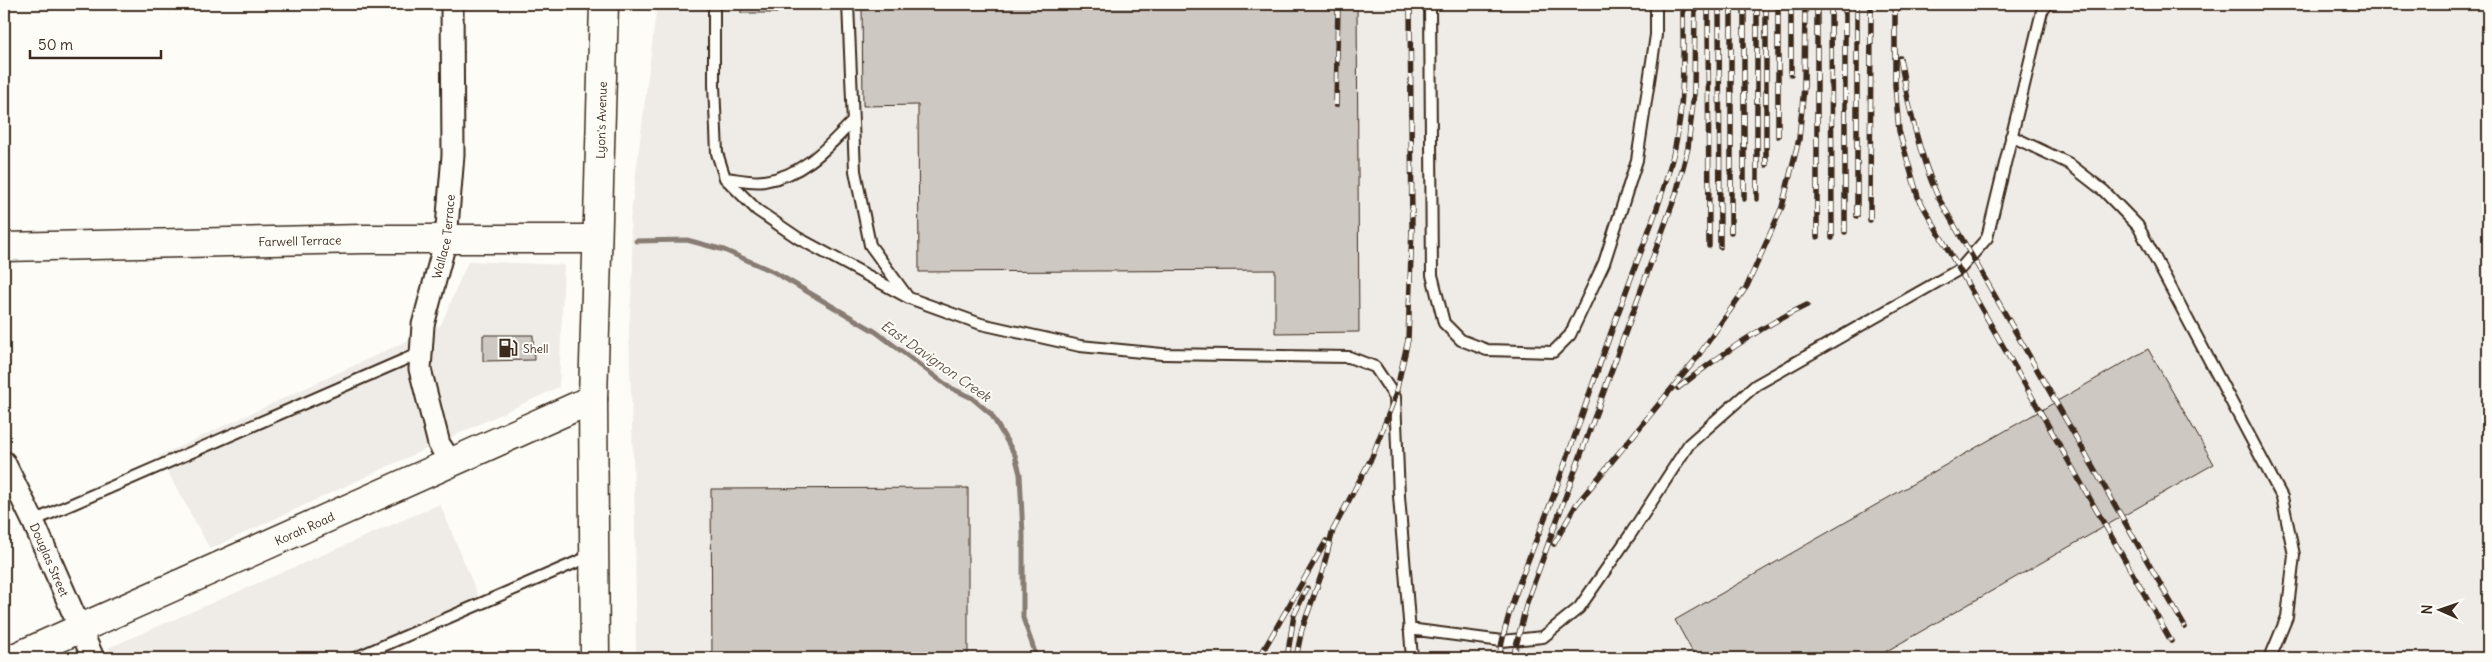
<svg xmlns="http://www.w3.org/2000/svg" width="2492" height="662" font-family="Delius,sans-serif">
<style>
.built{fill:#efece7}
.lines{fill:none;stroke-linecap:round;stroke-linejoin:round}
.stream{stroke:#887d74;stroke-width:5}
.building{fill:#cdc8c2;stroke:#3b2a1e}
.lane-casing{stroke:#3b2a1e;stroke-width:14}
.street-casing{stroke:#3b2a1e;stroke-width:25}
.secondary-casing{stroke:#3b2a1e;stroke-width:31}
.lane{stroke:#fdfcf7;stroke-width:10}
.street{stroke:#fdfcf7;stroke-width:21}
.secondary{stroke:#fdfcf7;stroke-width:28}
.rail-casing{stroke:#3b2a1e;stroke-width:5.5}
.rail{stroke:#fdfcf7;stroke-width:4;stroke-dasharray:11;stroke-linecap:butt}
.labels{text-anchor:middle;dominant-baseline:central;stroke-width:4;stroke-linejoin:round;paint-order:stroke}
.street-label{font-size:12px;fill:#3b2a1e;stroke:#fdfcf7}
.poi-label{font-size:12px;fill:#3b2a1e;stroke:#fdfcf7;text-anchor:start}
.water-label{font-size:14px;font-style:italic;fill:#615349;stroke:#fdfcf7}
</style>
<rect width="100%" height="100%" fill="#fdfcf7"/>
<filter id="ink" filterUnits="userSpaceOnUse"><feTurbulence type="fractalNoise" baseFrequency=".02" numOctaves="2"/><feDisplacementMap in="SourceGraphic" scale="10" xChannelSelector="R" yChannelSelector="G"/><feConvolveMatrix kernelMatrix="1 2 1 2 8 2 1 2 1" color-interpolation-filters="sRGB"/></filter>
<g filter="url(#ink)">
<!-- built -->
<path class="built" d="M657,4H2488V658H636L635,523L629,331L633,265L630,221Z
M468,261L564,265L559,387L210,549L159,456L441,325Z
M440,504L479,598L351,658H113L108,648Z"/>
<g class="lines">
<!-- stream -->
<path class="stream" d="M636,241L687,240L724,250L774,272L876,332L949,387L972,398L991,414L1015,455L1020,474L1023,535V618L1037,658"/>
</g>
<!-- building -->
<path class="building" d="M741,4H777V13H741Z
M908,4H1357L1359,332L1275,333V270L919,272L918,105L863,106L862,5Z
M483,335H533L534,360L483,361Z
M2148,349L2214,464L1885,652L1889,658H1696L1675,620Z
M968,488V658H712L711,489Z"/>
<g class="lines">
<defs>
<path id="lane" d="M714,4V85L717,153L725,178L757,210L798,238L909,298L981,324L1080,346L1162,354L1349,357L1375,367L1395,397L1399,496L1412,658
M848,4L855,171L870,245L907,296
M1430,4L1432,275L1444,323L1461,340L1487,350L1553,352L1570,335L1604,263L1637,160L1656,35V4
M2011,136L2068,163L2104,191L2138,226L2282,497L2294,555L2287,617L2270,658
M725,178C737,179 752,183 764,181C802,176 827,148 852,122
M33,521L422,352
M1409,629L1502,641L1543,637L1579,608L1630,535L1689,444L1756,385L1960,269L1987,238L2042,11L2048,4
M355,658L593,555"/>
<g id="street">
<path id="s1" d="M4,462L33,521L93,658"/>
<path id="s2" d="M451,462L439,444L420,369L423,325L446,239L453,155L452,4"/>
</g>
<g id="secondary">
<path id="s3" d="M4,247L363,239H597"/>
<path id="s4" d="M14,658L593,399"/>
<path id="s5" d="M595,658L593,399L604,4"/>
</g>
</defs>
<!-- lane casing -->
<use href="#lane" class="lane-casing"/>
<!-- street casing -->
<use href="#street" class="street-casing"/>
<!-- secondary casing -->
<use href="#secondary" class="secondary-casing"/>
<!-- lane -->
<use href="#lane" class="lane"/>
<!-- street -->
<use href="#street" class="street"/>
<!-- secondary -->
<use href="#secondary" class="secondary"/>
<defs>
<path id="rail" d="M1708,4L1709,246
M1719,4L1720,247
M1731,4V232
M1744,4V199
M1757,4V199
M1766,4V165
M1791,4V74
M1817,4V237
M1831,4L1832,238
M1895,4V85L1899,131L1918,197L2171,641
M1900,58C1909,108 1918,151 1938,197L2185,627
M1336,105L1338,4
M1778,136V4
M1857,216V4
M1870,220L1871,4
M1845,232V4
M1678,388C1719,356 1760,327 1807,305
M1554,544L1576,505L1696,359L1747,286L1782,207L1799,139L1804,87L1805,4
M1259,658L1326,541
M1287,658L1294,615L1307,588
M1296,658L1302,629L1322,573L1333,530L1372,457L1395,397L1408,340L1412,227L1410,4
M1499,658C1508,601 1533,551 1553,497C1577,431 1599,364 1624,297C1642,247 1663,199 1675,147C1685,101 1683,51 1683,4
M1513,658L1527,602L1676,194L1688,148L1694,93L1695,4"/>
</defs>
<!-- rail casing -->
<use href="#rail" class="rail-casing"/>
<!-- rail -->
<use href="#rail" class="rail"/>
</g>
</g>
<!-- icons -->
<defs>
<symbol id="fuel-bare" viewBox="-9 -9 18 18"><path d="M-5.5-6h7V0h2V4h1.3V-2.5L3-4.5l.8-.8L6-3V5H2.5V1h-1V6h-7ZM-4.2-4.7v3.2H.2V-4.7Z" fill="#3b2a1e" stroke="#fdfcf7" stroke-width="2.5" paint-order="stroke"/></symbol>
</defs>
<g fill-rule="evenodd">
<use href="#fuel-bare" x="494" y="334" width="28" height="28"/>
</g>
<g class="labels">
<!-- street labels -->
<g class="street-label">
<text stroke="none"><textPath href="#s5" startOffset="538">Lyon's Avenue</textPath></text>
<text stroke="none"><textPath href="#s2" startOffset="234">Wallace Terrace</textPath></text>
<text stroke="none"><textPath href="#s3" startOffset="296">Farwell Terrace</textPath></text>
<text stroke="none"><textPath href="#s4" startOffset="318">Korah Road</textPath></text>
<text stroke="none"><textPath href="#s1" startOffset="108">Douglas Street</textPath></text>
</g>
<!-- poi labels -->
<g class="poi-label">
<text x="523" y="348">Shell</text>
</g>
<!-- water labels -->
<g class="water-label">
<text transform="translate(936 361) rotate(35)">East Davignon Creek</text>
</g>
</g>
<!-- margin -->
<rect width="2492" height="662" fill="none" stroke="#fdfcf7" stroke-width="20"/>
<rect x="10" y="10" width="2472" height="642" fill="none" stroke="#3b2a1e" stroke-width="2" filter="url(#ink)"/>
<!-- north arrow -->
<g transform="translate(2440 610) rotate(272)" stroke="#fdfcf7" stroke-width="4" paint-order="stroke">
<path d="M0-4L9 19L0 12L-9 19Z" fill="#3b2a1e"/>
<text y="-8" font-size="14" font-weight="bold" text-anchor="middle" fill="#3b2a1e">N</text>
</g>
<!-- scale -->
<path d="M30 50v8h131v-8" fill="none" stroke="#3b2a1e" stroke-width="2.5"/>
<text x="38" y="50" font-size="15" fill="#3b2a1e" stroke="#fdfcf7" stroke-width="4" paint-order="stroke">50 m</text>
</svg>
